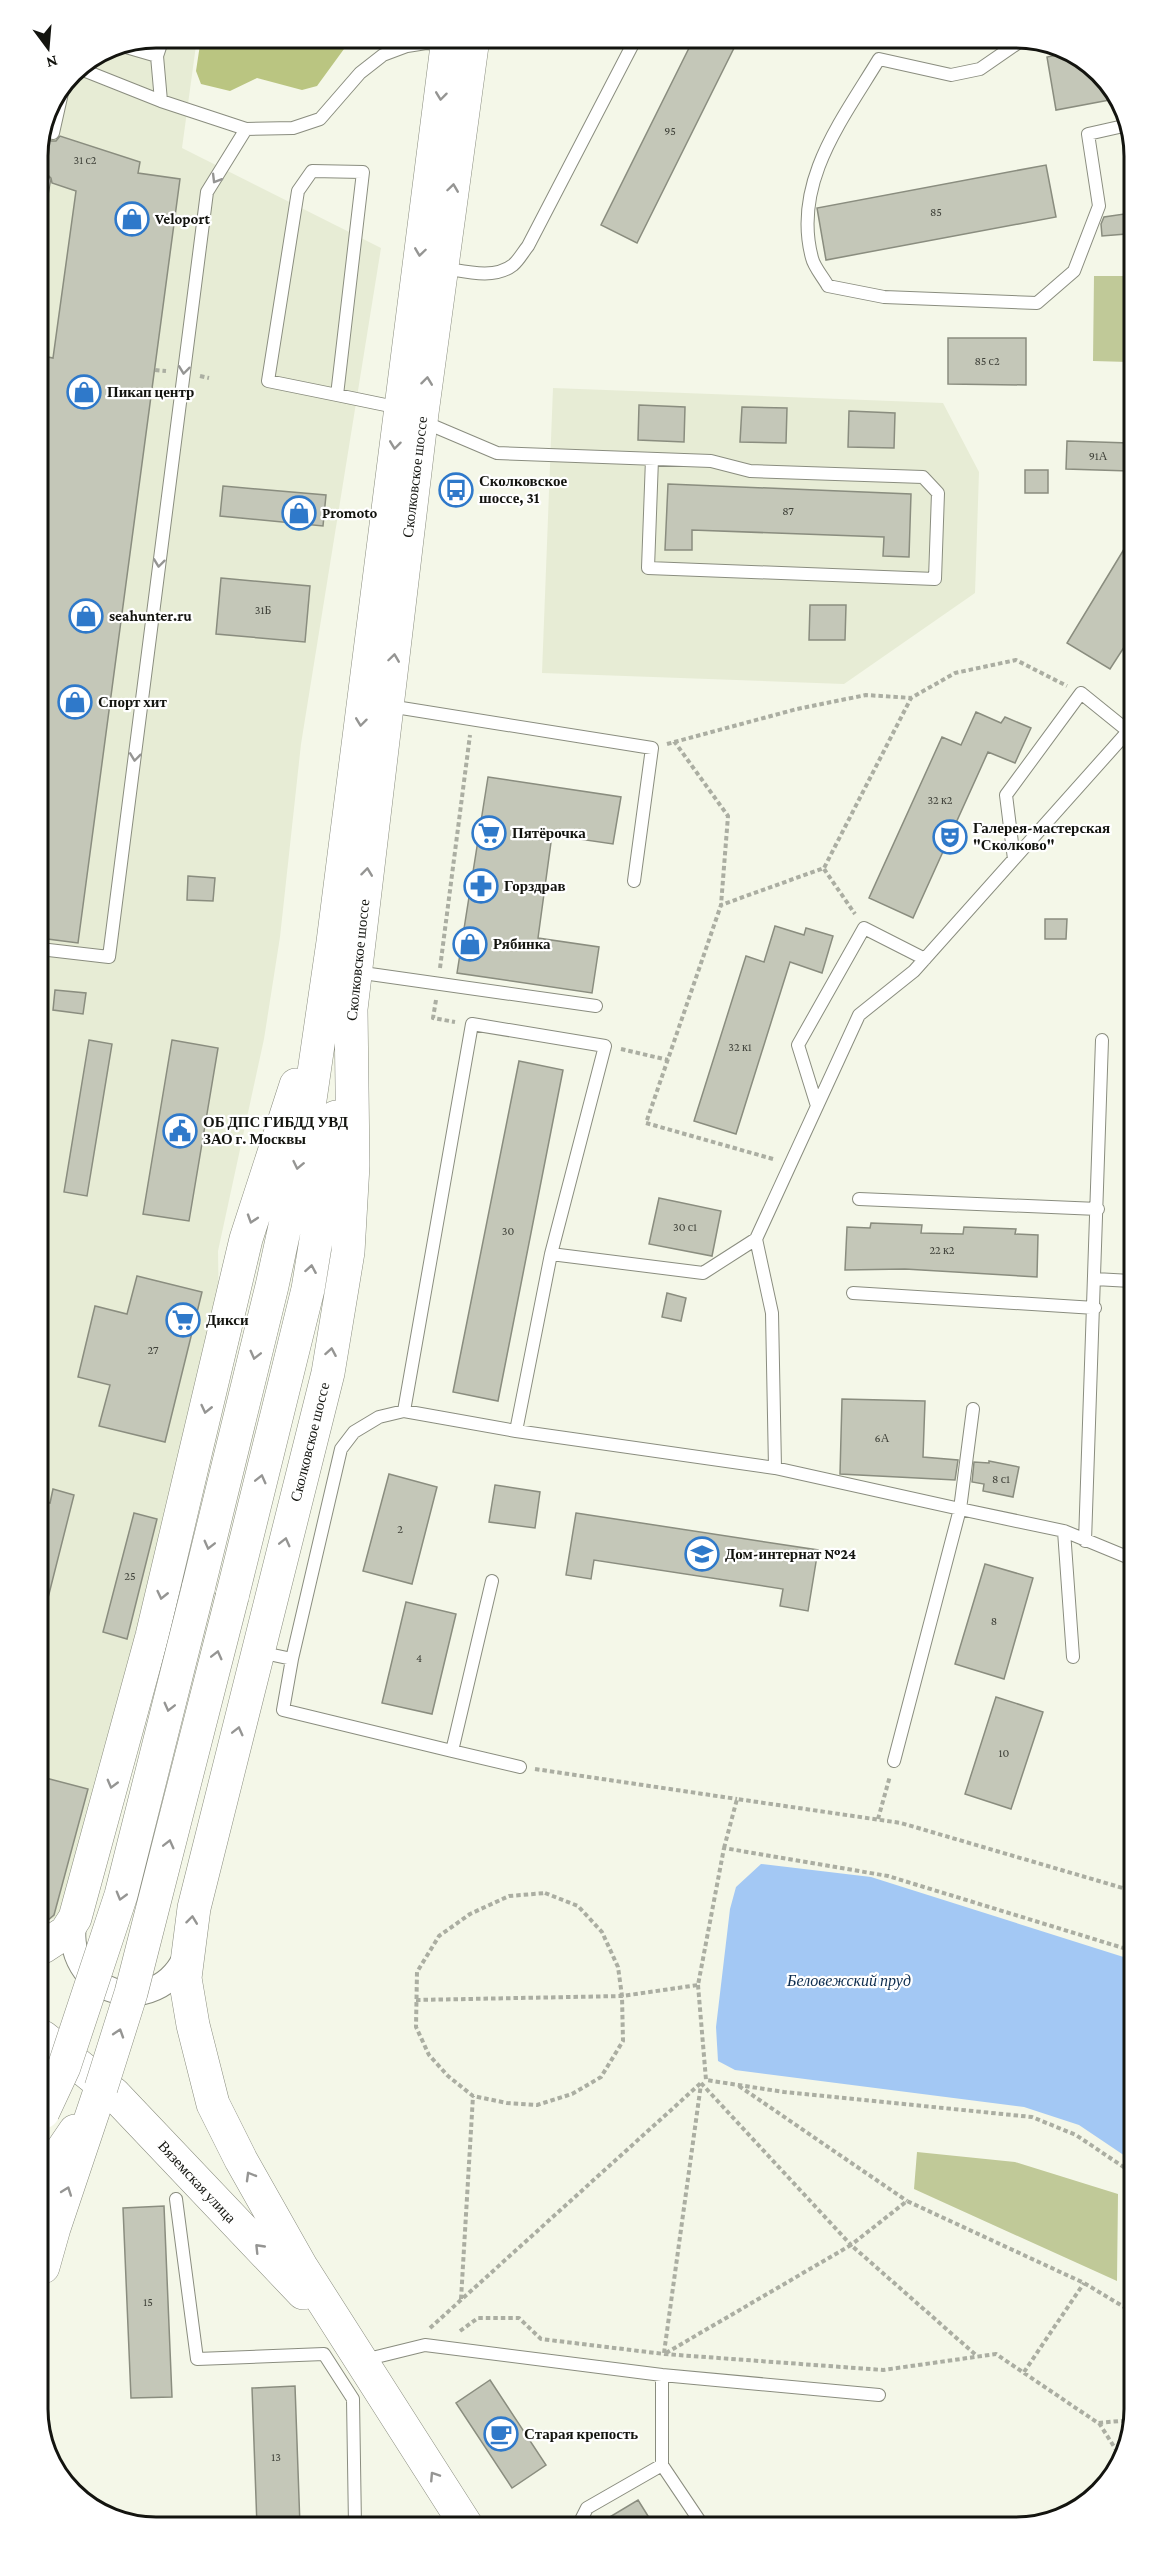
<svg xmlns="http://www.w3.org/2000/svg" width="1172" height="2565" font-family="'Crimson Pro',serif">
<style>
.built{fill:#e7ecd5}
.green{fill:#c0c998}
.forest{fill:#bac581}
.water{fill:#a3c8f4}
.building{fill:#c4c7b8;stroke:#8a8d7f;stroke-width:1.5}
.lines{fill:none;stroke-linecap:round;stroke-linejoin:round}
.lane-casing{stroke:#8a8d7f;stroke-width:14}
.street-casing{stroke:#8a8d7f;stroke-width:26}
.secondary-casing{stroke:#8a8d7f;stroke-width:34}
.path{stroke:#abaea2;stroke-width:4;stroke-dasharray:4.5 3;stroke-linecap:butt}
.lane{stroke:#fff;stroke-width:12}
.street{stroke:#fff;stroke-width:24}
.secondary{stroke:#fff;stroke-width:33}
.secondary-bridge-casing{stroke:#8a8d7f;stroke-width:34;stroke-linecap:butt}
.secondary-bridge{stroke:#fff;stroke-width:33}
.oneway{stroke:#959593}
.labels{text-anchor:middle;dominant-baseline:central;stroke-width:4.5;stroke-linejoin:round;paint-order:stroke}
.number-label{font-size:12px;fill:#3f4139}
.poi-label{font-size:15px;font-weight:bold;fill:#13140f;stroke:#fff;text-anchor:start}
.street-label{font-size:15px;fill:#13140f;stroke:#fff}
.water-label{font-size:16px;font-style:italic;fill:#0c2c4e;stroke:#fff}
.rim{fill:none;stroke:#13140f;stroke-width:3}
</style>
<rect width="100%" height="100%" fill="#f4f7e8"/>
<!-- built -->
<path class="built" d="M156,38H197L182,148L381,248L301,744L280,937L264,1039L218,1251L219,1318L62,1915L42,1923L38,148L47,110L72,72L111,46Z
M553,388L943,403L979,472L975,593L844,684L542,673Z"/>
<!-- green -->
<path class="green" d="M1094,276H1129V362L1093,361Z
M917,2152L1015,2162L1118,2194L1117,2281L914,2189Z"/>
<!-- forest -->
<path class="forest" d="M201,38H352L317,86L302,90L257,78L230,91L201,84L196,71Z"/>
<!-- water -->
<path class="water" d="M761,1864L871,1877L1133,1960L1134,2162L1079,2125L1024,2107L735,2070L718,2061L716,2027L730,1909L736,1887Z"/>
<!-- building -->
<path class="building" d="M694,38H739L637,243L601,225Z
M1066,53L1088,62L1115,99L1056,110L1047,57Z
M42,130L51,141H56L60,136L140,162L138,173L180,179L78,943L40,938L39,466L48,403L38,401V355L53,358L76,191L52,183L51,178L46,173L38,176V148Z
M1046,165L1056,217L826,260L817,208Z
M1124,214L1126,234L1102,236L1101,224L1104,217Z
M948,338H1026V385L948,384Z
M639,405L685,407L684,442L638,440Z
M742,407L787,408L786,443L740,442Z
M849,411L895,413L894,448L848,447Z
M1067,441L1129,443V471L1066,469Z
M1025,470H1048V493H1025Z
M668,484L911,494L909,557L883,556L884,537L692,530V550H665Z
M223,486L326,495L323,526L220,516Z
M1129,541L1130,638L1110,669L1067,643Z
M221,578L310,586L305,642L216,634Z
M810,605H846L845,640H809Z
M976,712L1001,723L1005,717L1031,728L1015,763L988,752L913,918L869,898L942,737L961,745Z
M488,777L621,797L613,844L552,835L538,938L599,947L592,993L457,973Z
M188,876L215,878L213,901L187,900Z
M1045,919H1067L1066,939H1045Z
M775,926L804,935L806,928L833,936L822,973L790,962L736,1134L694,1121L746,956L764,962Z
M55,990L86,993L83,1014L53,1010Z
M89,1040L112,1044L87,1196L64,1192Z
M172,1040L218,1048L189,1221L143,1214Z
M519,1061L563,1070L498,1401L453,1392Z
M659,1198L721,1211L712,1256L649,1244Z
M871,1223L922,1225L921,1233L963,1234L964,1227L1016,1229L1015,1234L1038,1235L1037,1277L905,1269L845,1270L847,1227L870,1228Z
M137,1276L202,1292L165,1442L99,1426L110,1385L78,1377L95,1306L127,1314Z
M667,1293L686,1298L681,1321L662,1317Z
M842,1399L925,1401L923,1457L958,1460L955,1480L840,1474Z
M989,1461L1019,1467L1013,1497L983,1491L984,1484L972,1482L974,1462L989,1463Z
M389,1474L437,1487L412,1584L363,1571Z
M495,1485L540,1492L535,1528L489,1522Z
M53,1489L74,1495L48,1598L42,1597L41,1501L50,1503Z
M134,1513L157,1519L127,1639L103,1632Z
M576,1513L818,1550L808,1611L780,1606L783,1589L594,1560L591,1579L566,1575Z
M985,1564L1033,1578L1004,1679L955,1664Z
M406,1602L456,1614L432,1714L382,1703Z
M996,1697L1043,1712L1011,1809L965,1794Z
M42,1777L88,1789L54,1915L42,1925Z
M164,2206L172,2397L131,2398L123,2208Z
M490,2380L546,2465L512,2488L456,2403Z
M295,2386L300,2526H257L252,2388Z
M638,2500L653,2524H598Z"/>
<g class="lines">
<defs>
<path id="lane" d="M1025,38L980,69L951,75L879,59C842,120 792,183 812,258C814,267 823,277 828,286L884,297L1037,303L1074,271L1099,206L1088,134L1128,125
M119,45L157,56
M78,68L161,101L246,129L293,128L320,119L360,73L383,55L407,46L426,43L447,45
M161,101L157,56L162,41
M53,133L64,84
M38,216L44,181
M443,268C464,271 494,280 513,265C519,260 523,252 528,246L636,38
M337,395L268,381L298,191L312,171L363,172L337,395L400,408
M424,422L497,453L711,461L750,471L923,477L938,493L935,579L648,568L652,459
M389,706L652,748L634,881
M1014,859L1006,795L1081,693L1128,731
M40,949L109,957L207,192L246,129
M356,972L596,1006
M817,1106L798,1045L864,928L925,959
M859,1199L1098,1209
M551,1254L703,1273L756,1239
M1095,1279L1131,1281
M853,1293L1095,1308
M973,1409L960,1509L1064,1531L1132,1559
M404,1411L472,1024L605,1046L551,1254L516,1431
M775,1468L772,1313L756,1239L859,1015L914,971L1130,729
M1064,1531L1073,1657
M1085,1541L1102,1040
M259,1652L292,1659L341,1449L354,1432L379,1417L404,1411L516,1431L775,1468L960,1509L894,1761
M292,1659L283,1710L452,1751L492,1581
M452,1751L520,1767
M176,2199L197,2359L324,2354L353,2399L355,2526
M364,2360L425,2345L662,2375L879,2395
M662,2375V2465
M579,2524L587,2508L662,2465L701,2523"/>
<path id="street" d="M75,1918C59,1994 158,2024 187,1953"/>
<path id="secondary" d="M198,1589L272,1286L305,1134L333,942L448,38
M232,1597L308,1289L336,1117
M43,1947L66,1932L75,1918L152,1636L246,1239L296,1085
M43,2037L114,2094L303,2293
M43,2178L75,2131
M43,2267L54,2228L101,2088
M466,2525L302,2268L241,2160L213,2104L193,2025L185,1978L194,1908L328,1373L348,1252L353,1165L351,1009L422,413L473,38"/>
</defs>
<!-- lane casing -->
<use href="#lane" class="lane-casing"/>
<!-- street casing -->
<use href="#street" class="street-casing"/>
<!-- secondary casing -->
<use href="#secondary" class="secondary-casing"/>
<!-- path -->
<path class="path" d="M155,370L166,371
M200,376L209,378
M674,741L728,816L721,905
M667,744L797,709L866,695L911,698
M824,869L855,914
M440,968L470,735
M436,1000L433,1018L455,1022
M621,1049L668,1060
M773,1159L646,1123L721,905L824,868L911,698L955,673L1016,660L1067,686
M535,1769L737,1799
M878,1819L890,1776
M724,1848L737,1799L901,1823L1133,1891
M545,1893L578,1906L602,1932L618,1967L622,1996L623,2041L601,2077L572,2094L537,2105L507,2103L473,2096L448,2076L429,2055L416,2027L417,1972L439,1936L470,1914L509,1896Z
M698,1985L706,2080L784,2092L1032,2117L1076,2135L1134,2174
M416,2000L622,1996L698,1985L724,1848L888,1876L1133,1951
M701,2083L851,2245L907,2201L1084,2283L1134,2313
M739,2086L907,2201
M461,2299L473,2096
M430,2328L702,2082
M460,2331L478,2318H519L541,2339L664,2354L883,2370L996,2354L1098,2423L1131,2420
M664,2353L701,2084
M666,2353L851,2245L977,2356
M1024,2372L1084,2283
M1126,2420L1134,2404
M1099,2423L1120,2456"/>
<!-- lane -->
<use href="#lane" class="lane"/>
<!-- street -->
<use href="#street" class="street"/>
<!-- secondary -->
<use href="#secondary" class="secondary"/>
<defs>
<path id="secondary-bridge" d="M101,2088L131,1993L232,1597
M43,2112L64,2067L121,1895L198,1589"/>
</defs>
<!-- secondary-bridge casing -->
<use href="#secondary-bridge" class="secondary-bridge-casing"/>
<!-- secondary-bridge -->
<use href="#secondary-bridge" class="secondary-bridge"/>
</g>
<!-- one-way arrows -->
<defs><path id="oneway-chevron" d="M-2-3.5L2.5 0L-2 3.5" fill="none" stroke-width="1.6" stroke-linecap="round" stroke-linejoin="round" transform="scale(1.5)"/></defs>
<g class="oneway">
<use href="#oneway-chevron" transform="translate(441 96) rotate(97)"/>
<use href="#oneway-chevron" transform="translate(216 179) rotate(121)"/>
<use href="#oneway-chevron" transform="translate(453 188) rotate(-82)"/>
<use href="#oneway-chevron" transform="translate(420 252) rotate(98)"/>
<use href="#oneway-chevron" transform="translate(184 370) rotate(97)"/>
<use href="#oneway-chevron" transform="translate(427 381) rotate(-83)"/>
<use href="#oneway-chevron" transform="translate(395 445) rotate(97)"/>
<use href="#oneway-chevron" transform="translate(159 563) rotate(97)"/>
<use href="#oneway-chevron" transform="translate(394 658) rotate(-82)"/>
<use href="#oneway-chevron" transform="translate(361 722) rotate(97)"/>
<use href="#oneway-chevron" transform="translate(135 757) rotate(97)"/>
<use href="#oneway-chevron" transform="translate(367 872) rotate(-83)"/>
<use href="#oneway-chevron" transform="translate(298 1165) rotate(102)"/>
<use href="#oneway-chevron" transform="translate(252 1219) rotate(108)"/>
<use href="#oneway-chevron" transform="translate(311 1269) rotate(-80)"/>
<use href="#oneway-chevron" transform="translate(331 1352) rotate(-80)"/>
<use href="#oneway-chevron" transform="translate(255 1355) rotate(104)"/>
<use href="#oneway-chevron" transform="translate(206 1409) rotate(103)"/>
<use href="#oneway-chevron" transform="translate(261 1479) rotate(-76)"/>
<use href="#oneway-chevron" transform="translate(285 1542) rotate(-76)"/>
<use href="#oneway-chevron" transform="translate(209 1545) rotate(104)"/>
<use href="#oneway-chevron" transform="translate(162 1595) rotate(103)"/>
<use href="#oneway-chevron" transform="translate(217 1655) rotate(-76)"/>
<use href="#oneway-chevron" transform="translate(169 1707) rotate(104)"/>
<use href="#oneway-chevron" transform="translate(238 1731) rotate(-76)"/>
<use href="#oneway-chevron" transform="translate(112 1784) rotate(105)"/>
<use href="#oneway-chevron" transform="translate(169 1844) rotate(-76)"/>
<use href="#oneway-chevron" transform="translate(121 1896) rotate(106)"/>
<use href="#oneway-chevron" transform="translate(192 1920) rotate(-83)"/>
<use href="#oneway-chevron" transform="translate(119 2033) rotate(-72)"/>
<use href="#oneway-chevron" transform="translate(250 2176) rotate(-120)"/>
<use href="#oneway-chevron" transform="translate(67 2191) rotate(-70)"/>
<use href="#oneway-chevron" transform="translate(259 2248) rotate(-134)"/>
<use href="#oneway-chevron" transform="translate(434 2476) rotate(-123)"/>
</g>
<!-- icons -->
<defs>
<symbol id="shop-ring" viewBox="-11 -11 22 22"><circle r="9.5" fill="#fff" stroke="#2f79ca" stroke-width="1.5"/><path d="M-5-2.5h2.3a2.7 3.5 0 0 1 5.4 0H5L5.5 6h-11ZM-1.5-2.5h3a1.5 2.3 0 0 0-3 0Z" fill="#2f79ca"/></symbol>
<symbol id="bus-ring" viewBox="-11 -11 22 22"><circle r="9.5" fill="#fff" stroke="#2f79ca" stroke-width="1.5"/><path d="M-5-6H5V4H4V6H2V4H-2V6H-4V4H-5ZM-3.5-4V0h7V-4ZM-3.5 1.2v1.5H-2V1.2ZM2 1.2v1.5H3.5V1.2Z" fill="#2f79ca"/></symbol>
<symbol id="supermarket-ring" viewBox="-11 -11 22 22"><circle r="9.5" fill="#fff" stroke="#2f79ca" stroke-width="1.5"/><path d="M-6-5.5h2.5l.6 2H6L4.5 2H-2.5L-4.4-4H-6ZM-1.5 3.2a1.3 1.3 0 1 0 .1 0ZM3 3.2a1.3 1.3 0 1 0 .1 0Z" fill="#2f79ca"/></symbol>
<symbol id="theatre-ring" viewBox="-11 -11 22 22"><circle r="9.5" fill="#fff" stroke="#2f79ca" stroke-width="1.5"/><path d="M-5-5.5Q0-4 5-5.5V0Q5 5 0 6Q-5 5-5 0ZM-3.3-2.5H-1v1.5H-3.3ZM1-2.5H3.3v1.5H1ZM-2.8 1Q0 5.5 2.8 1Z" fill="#2f79ca"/></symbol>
<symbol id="pharmacy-ring" viewBox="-11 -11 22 22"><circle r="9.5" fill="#fff" stroke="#2f79ca" stroke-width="1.5"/><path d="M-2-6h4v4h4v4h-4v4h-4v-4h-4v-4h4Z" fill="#2f79ca"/></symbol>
<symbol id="civic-ring" viewBox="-11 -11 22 22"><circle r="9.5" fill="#fff" stroke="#2f79ca" stroke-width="1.5"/><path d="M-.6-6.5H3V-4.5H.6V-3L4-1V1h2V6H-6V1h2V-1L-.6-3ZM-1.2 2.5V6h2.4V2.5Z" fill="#2f79ca"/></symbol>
<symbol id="school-ring" viewBox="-11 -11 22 22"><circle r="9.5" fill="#fff" stroke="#2f79ca" stroke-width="1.5"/><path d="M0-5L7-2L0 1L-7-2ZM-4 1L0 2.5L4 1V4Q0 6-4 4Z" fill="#2f79ca"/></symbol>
<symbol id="cafe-ring" viewBox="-11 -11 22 22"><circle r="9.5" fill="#fff" stroke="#2f79ca" stroke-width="1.5"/><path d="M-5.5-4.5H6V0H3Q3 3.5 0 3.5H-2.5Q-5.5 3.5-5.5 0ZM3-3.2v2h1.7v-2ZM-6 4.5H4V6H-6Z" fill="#2f79ca"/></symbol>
</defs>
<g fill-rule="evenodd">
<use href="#shop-ring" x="113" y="200" width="38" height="38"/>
<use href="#shop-ring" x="65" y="373" width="38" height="38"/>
<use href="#bus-ring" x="437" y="471" width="38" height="38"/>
<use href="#shop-ring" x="280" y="494" width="38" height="38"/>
<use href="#shop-ring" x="67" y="597" width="38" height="38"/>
<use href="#shop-ring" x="56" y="683" width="38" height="38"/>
<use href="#supermarket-ring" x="470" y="814" width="38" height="38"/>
<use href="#theatre-ring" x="931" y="818" width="38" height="38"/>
<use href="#pharmacy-ring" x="462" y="867" width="38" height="38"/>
<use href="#shop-ring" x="451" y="925" width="38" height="38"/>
<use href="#civic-ring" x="161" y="1112" width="38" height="38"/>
<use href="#supermarket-ring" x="164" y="1301" width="38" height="38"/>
<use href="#school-ring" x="683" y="1535" width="38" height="38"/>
<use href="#cafe-ring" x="482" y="2415" width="38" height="38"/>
</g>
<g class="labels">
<!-- number labels -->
<g class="number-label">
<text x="670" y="131">95</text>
<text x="85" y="160">31 с2</text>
<text x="936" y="212">85</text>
<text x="987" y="361">85 с2</text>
<text x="1098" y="456">91А</text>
<text x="788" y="511">87</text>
<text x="263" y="610">31Б</text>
<text x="940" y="800">32 к2</text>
<text x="740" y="1047">32 к1</text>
<text x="685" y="1227">30 с1</text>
<text x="508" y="1231">30</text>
<text x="942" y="1250">22 к2</text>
<text x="153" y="1350">27</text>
<text x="882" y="1438">6А</text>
<text x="1001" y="1479">8 с1</text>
<text x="400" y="1529">2</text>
<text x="130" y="1576">25</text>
<text x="994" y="1621">8</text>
<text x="419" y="1658">4</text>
<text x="1004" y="1753">10</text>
<text x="148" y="2302">15</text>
<text x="276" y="2457">13</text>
</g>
<!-- poi labels -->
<g class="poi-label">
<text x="155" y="219">Veloport</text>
<text x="107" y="392">Пикап центр</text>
<text x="479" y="481">Сколковское<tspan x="479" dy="17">шоссе, 31</tspan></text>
<text x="322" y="513">Promoto</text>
<text x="109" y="616">seahunter.ru</text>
<text x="98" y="702">Спорт хит</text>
<text x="973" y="828">Галерея-мастерская<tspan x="973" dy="17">"Сколково"</tspan></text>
<text x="512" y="833">Пятёрочка</text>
<text x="504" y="886">Горздрав</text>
<text x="493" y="944">Рябинка</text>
<text x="203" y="1122">ОБ ДПС ГИБДД УВД<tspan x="203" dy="17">ЗАО г. Москвы</tspan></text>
<text x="206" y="1320">Дикси</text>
<text x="725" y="1554">Дом-интернат №24</text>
<text x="524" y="2434">Старая крепость</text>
</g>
<!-- street labels -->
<g class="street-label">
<text transform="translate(415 477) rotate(-83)">Сколковское шоссе</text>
<text transform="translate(358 960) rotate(-84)">Сколковское шоссе</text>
<text transform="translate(310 1442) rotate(-76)">Сколковское шоссе</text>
<text transform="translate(197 2182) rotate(47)">Вяземская улица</text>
</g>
<!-- water labels -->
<g class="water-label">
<text x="849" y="1980">Беловежский пруд</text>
</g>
</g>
<!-- crop -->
<path d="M0 0H1172V2565H0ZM156 48H1016A108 108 0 0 1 1124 156V2409A108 108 0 0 1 1016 2517H156A108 108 0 0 1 48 2409V156A108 108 0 0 1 156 48Z" fill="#fff" fill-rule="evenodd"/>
<path class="rim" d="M156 48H1016A108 108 0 0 1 1124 156V2409A108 108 0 0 1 1016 2517H156A108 108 0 0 1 48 2409V156A108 108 0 0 1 156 48Z"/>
<!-- north arrow -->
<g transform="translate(48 48) rotate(164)" stroke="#ffffff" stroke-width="4.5" paint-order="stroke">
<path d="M0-4.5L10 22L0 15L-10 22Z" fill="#13140f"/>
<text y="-9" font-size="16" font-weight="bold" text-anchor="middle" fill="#13140f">N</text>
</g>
</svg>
